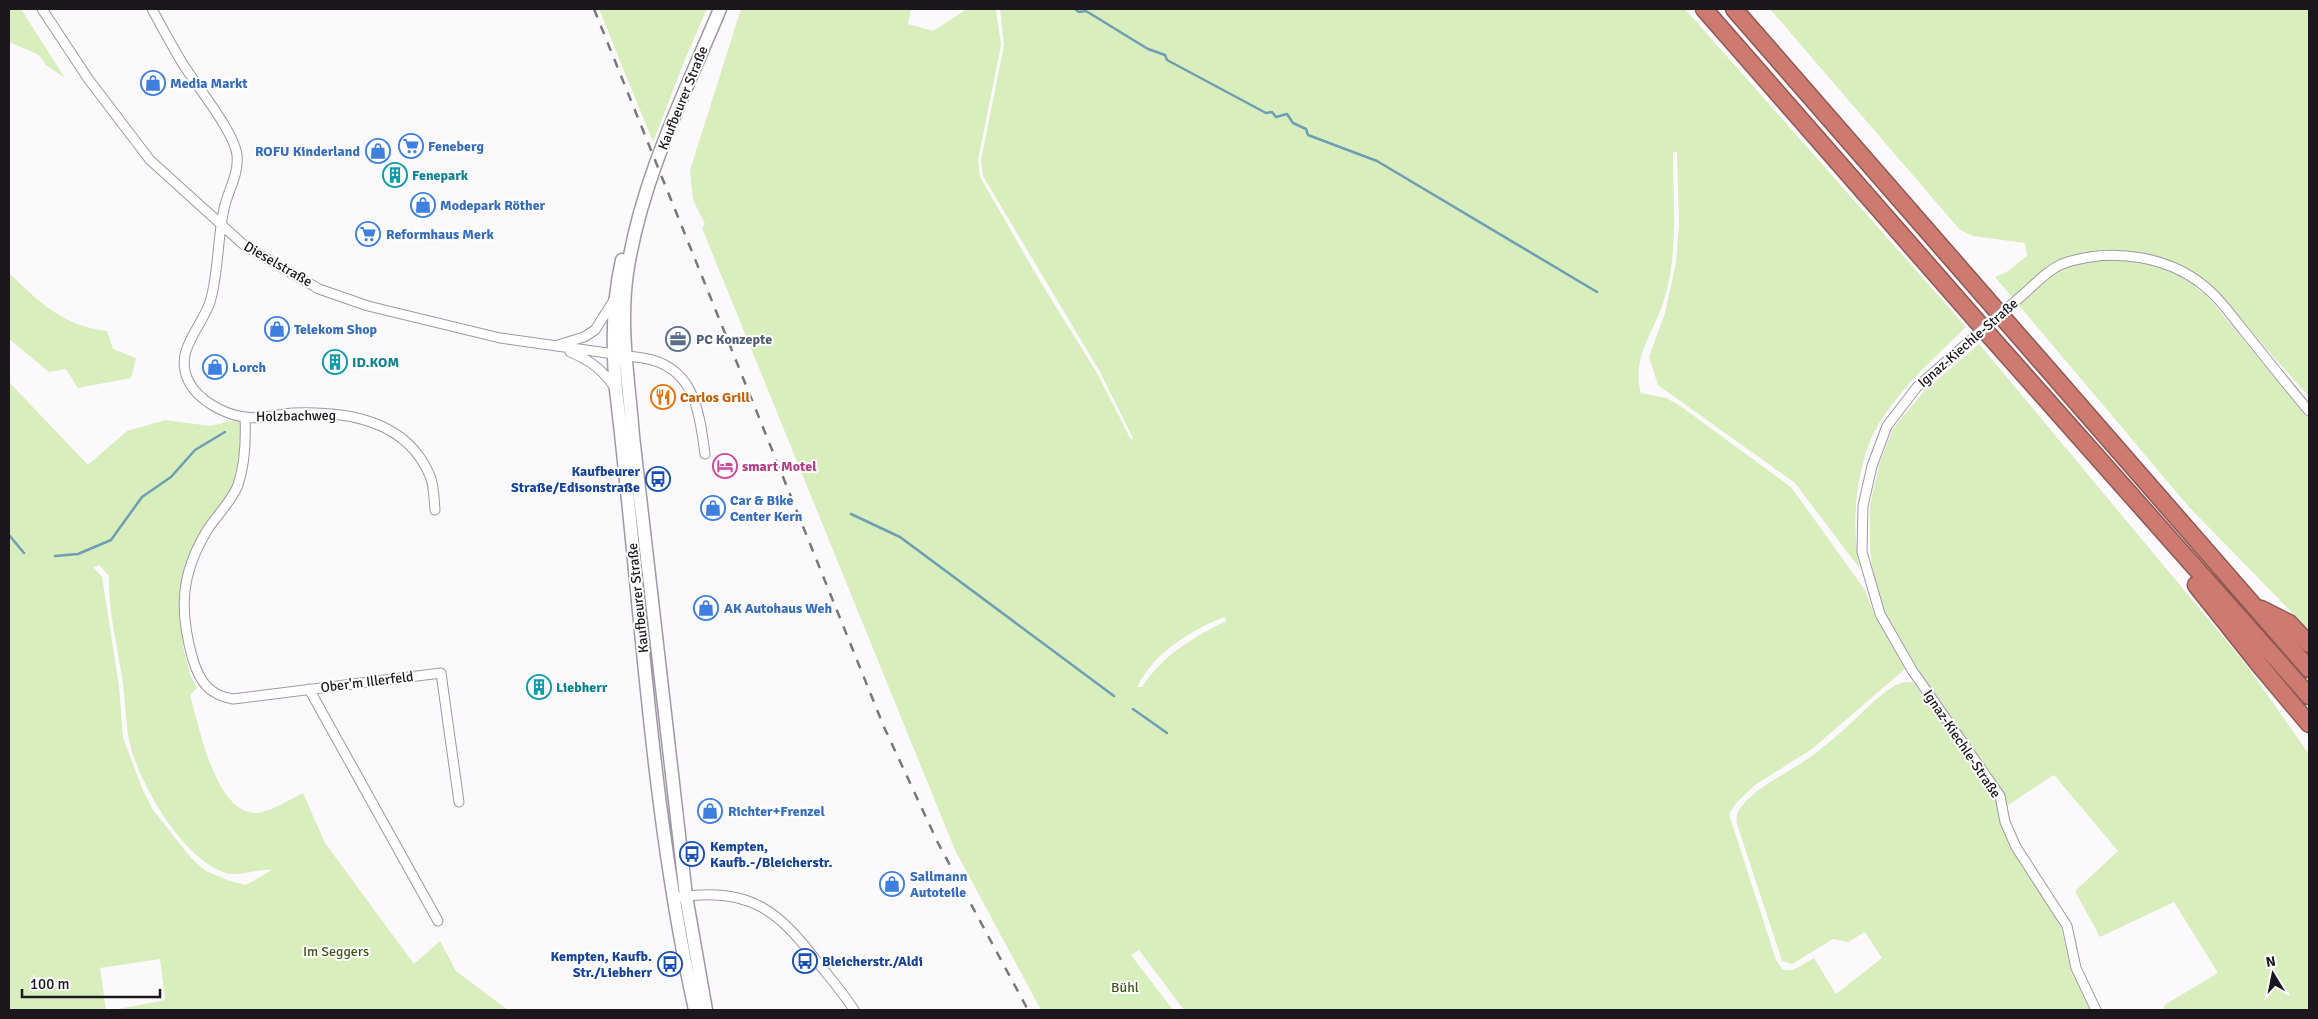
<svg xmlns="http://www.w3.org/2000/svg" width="2318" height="1019" font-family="Signika,sans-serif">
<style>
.green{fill:#d8eebd;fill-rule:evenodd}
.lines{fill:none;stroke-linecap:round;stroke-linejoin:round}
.stream{stroke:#6e9eb4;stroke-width:2.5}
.street-casing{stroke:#a197a6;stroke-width:11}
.secondary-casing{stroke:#a197a6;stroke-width:15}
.highway-casing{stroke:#8f5853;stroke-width:19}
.street{stroke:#fff;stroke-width:9}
.secondary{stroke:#fff;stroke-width:12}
.highway{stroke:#cd7b70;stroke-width:16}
.rail{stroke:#7a777b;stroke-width:2.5;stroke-dasharray:9 9;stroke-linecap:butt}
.street-bridge-casing{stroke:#a197a6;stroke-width:11;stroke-linecap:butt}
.street-bridge{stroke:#fff;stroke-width:9}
.labels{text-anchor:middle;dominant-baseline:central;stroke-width:4;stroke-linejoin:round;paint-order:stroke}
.shop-label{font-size:14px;font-weight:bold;fill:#366cbe;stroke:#fff;text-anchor:start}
.street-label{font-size:14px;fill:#1b171c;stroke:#fff}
.culture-label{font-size:14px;font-weight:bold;fill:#0d838f;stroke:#fff;text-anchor:start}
.service-label{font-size:14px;font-weight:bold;fill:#4e5e75;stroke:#fff;text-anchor:start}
.food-label{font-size:14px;font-weight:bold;fill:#c56008;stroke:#fff;text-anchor:start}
.hotel-label{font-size:14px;font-weight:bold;fill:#b23c85;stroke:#fff;text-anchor:start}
.transit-label{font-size:14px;font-weight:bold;fill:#164399;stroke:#fff;text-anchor:end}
.park-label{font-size:14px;fill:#3e5418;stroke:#fff}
</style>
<rect width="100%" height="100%" fill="#fcf9fd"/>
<!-- green -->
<path class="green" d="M9,9H21L65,78L46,65L39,55L9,42Z
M599,9H707L686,57L653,142Z
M741,9H911L908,24L933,31L967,9H996L1001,45L978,160L980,177L1040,281L1097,373L1131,440L1133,438L1100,372L983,176L981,160L1004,45L1000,9H1685L1966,327C1936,356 1904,385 1881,420C1856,459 1850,525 1860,569L1795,483L1658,385L1649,357L1665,313L1676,263L1679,224L1677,152H1673C1673,206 1680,262 1659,314C1648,339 1632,365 1641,393L1666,398L1679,405L1791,487L1865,590L1875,616L1905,669L1812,749L1755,785L1736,803L1729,814L1776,960L1783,970H1793L1814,958L1836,994L1882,958L1865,932L1848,942L1833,939L1792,964L1782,961L1737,824C1736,816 1737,812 1742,806C1759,784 1791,772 1813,755C1835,739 1854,720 1873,702C1885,692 1897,680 1913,682L1996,801L2002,824L2048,901L2061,928L2071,971L2092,1010H1184L1139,950L1131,955L1173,1010H1041L955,850L702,228L705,224L693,200L690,170ZM1225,617L1226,621C1192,638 1163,655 1142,687H1137C1154,653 1190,630 1225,617Z
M1770,9H2309V397L2214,289L2202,281L2195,287L2208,297L2309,419V630L2189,507L1995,277L2008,271L2027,256L2025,243L1973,236L1960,230Z
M9,273C39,302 63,326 107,331L113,349L136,358L131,378L78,388L66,369L49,372L9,339Z
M1979,344L2244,662L2309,754V1010H2162L2166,1004L2218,973L2174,902L2100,937L2075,891L2118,851L2054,775L2008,805L2004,794L1917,667L1885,612L1874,582L1870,551V505L1879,465L1893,429L1924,391Z
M9,382L88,465L127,431L165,420L210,426L235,420L242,421L243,436L233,486L188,559L179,597L183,647L190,674L197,688L190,695C199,725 215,814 257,813C271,812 290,799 303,793L325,843L414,964L440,941L456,971L508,1010H113L165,1000L160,959L100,968L106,1010H9ZM99,565L109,576C108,608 116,639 121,671C125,692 125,714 128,735C135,778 181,857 223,872C239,878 256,868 272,870L246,885L230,881L206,871L191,858L153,810L142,788L123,738L119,686L102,577L93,567Z"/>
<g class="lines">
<!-- stream -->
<path class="stream" d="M1075,9L1079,12L1086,11L1148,49L1165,55L1167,60L1266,113L1272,112L1276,117L1287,114L1293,123L1306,129L1308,135L1377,161L1597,292
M851,514L900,537L1114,696
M9,535L24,553
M55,556L78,554L111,540L142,497L171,477L195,450L225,432
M1133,709L1167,733"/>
<defs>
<path id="street" d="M42,9L89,80L150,160L245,246L319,289L368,306L500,338L643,358C694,366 699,410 705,454
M152,9C161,26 171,44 181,61C195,84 234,131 237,155C239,175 228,190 224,209C217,239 219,272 210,302C201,329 173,351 189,382C198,400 225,415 245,417C260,420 278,414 293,413C347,411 407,420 430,476C434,485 434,499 435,510
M2026,292C2037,282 2048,270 2062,264C2112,246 2174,256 2212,293C2224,304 2234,319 2244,331C2266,358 2287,385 2309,411
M558,345L584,337L595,330L614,300
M570,352C590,360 603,370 615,388
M1956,353L1917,387L1887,426L1872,466L1863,506L1862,552L1880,614L1912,670L2000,796L2005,822L2016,847L2067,926L2076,968L2096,1010
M245,418C246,440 245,464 238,485C232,501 217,515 208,529C180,574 179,611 193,660C200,682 209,695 233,699L441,673L459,802
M309,689L438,921
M681,897C750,886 780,912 819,964C831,979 844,994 854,1010"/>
<path id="secondary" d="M622,260C612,304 612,346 616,390C641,596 650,807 695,1010
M706,1010L686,896L633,436C629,382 619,328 627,273C641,180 684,95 720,9"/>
<path id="highway" d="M1704,9L1989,335L2309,696
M1734,9L2309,669
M2196,585L2262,668L2309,724
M2261,609L2289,623L2309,644"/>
</defs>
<!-- street casing -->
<use href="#street" class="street-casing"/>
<!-- secondary casing -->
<use href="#secondary" class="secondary-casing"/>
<!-- highway casing -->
<use href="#highway" class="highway-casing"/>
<!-- street -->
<use href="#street" class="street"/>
<!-- secondary -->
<use href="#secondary" class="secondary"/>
<!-- highway -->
<use href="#highway" class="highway"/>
<!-- rail -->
<path class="rail" d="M594,9L884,727L938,843L1028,1010"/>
<defs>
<path id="street-bridge" d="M1956,353L2026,292"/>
</defs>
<!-- street-bridge casing -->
<use href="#street-bridge" class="street-bridge-casing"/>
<!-- street-bridge -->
<use href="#street-bridge" class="street-bridge"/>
</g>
<!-- icons -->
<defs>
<symbol id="shop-ring" viewBox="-11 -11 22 22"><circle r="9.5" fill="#fff" stroke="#3f7fe0" stroke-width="1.5"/><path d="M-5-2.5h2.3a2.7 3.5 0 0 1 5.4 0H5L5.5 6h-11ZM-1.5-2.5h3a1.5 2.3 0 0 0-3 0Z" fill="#3f7fe0"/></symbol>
<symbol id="supermarket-ring" viewBox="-11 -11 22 22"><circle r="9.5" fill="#fff" stroke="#3f7fe0" stroke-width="1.5"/><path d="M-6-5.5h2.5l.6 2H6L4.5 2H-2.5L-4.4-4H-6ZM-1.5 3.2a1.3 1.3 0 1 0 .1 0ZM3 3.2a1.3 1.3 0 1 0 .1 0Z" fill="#3f7fe0"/></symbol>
<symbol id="building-ring" viewBox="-11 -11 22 22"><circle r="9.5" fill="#fff" stroke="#0f9aa8" stroke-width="1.5"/><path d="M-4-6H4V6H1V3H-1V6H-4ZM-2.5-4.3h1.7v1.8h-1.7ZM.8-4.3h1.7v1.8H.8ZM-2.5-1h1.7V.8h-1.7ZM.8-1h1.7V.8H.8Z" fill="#0f9aa8"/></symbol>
<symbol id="office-ring" viewBox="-11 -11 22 22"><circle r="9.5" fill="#fff" stroke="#5c6f8a" stroke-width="1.5"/><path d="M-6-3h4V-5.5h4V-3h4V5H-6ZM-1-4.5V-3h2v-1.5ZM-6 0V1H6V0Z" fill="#5c6f8a"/></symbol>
<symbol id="restaurant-ring" viewBox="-11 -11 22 22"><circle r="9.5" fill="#fff" stroke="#e8710a" stroke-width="1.5"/><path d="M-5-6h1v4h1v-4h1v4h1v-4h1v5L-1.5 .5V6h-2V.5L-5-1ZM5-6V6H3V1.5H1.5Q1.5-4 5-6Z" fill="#e8710a"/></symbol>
<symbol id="hotel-ring" viewBox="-11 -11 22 22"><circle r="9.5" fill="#fff" stroke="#d1479c" stroke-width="1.5"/><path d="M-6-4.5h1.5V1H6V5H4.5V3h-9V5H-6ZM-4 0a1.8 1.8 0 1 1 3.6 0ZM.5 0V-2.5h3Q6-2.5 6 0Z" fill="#d1479c"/></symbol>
<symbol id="bus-ring" viewBox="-11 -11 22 22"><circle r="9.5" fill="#fff" stroke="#1a4fb4" stroke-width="1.5"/><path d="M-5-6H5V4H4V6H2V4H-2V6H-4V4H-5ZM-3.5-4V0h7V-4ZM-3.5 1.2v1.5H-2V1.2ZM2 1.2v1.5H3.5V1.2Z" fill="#1a4fb4"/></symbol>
</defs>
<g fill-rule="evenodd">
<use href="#shop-ring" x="139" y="69" width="28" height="28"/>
<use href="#supermarket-ring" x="397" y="132" width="28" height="28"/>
<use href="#shop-ring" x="364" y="137" width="28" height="28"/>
<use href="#building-ring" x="381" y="161" width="28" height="28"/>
<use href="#shop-ring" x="409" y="191" width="28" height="28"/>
<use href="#supermarket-ring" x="354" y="220" width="28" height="28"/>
<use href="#shop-ring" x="263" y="315" width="28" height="28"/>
<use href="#office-ring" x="664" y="325" width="28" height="28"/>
<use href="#building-ring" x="321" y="348" width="28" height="28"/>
<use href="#shop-ring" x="201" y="353" width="28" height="28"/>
<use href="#restaurant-ring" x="649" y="383" width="28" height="28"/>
<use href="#hotel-ring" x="711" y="452" width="28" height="28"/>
<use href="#bus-ring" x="644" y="465" width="28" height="28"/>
<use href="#shop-ring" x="699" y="494" width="28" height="28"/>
<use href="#shop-ring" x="692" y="594" width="28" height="28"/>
<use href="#building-ring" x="525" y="673" width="28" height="28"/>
<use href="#shop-ring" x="696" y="797" width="28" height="28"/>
<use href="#bus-ring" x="678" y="840" width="28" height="28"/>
<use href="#shop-ring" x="878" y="870" width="28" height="28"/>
<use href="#bus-ring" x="791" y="947" width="28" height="28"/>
<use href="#bus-ring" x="656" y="950" width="28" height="28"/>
</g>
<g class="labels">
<!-- shop labels -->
<g class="shop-label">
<text x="170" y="83">Media Markt</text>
<text x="428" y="146">Feneberg</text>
<text x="360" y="151" text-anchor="end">ROFU Kinderland</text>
<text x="440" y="205">Modepark Röther</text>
<text x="386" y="234">Reformhaus Merk</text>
<text x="294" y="329">Telekom Shop</text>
<text x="232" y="367">Lorch</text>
<text x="730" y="500">Car &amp; Bike<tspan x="730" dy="16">Center Kern</tspan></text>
<text x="724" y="608">AK Autohaus Weh</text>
<text x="728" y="811">Richter+Frenzel</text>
<text x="910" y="876">Sallmann<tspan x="910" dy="16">Autoteile</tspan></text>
</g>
<!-- street labels -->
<g class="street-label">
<text transform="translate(683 98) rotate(-68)">Kaufbeurer Straße</text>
<text transform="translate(278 264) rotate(30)">Dieselstraße</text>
<text transform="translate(1968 343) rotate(-41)">Ignaz-Kiechle-Straße</text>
<text transform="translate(296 416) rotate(-1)">Holzbachweg</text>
<text transform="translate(638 598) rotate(-96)">Kaufbeurer Straße</text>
<text transform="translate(367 682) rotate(-7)">Ober'm Illerfeld</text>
<text transform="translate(1962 744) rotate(56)">Ignaz-Kiechle-Straße</text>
</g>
<!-- culture labels -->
<g class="culture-label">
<text x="412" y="175">Fenepark</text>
<text x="352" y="362">ID.KOM</text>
<text x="556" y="687">Liebherr</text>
</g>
<!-- service labels -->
<g class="service-label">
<text x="696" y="339">PC Konzepte</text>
</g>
<!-- food labels -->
<g class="food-label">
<text x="680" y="397">Carlos Grill</text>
</g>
<!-- hotel labels -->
<g class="hotel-label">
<text x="742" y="466">smart Motel</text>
</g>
<!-- transit labels -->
<g class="transit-label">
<text x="640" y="471">Kaufbeurer<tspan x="640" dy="16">Straße/Edisonstraße</tspan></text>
<text x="710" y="846" text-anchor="start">Kempten,<tspan x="710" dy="16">Kaufb.-/Bleicherstr.</tspan></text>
<text x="652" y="956">Kempten, Kaufb.<tspan x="652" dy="16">Str./Liebherr</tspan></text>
<text x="822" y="961" text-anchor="start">Bleicherstr./Aldi</text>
</g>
<!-- park labels -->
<g class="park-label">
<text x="336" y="951">Im Seggers</text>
<text x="1125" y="987">Bühl</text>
</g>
</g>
<!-- border -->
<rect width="2318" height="1019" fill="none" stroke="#1b171c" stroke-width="20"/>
<!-- north arrow -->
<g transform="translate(2273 974) rotate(350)" stroke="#ffffff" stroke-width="4" paint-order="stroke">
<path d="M0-4L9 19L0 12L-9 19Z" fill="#1b171c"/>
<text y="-8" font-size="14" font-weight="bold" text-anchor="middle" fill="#1b171c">N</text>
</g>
<!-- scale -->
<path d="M22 989v8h138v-8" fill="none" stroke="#1b171c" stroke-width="2.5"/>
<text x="30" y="989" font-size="15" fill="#1b171c" stroke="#ffffff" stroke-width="4" paint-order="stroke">100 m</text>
</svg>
